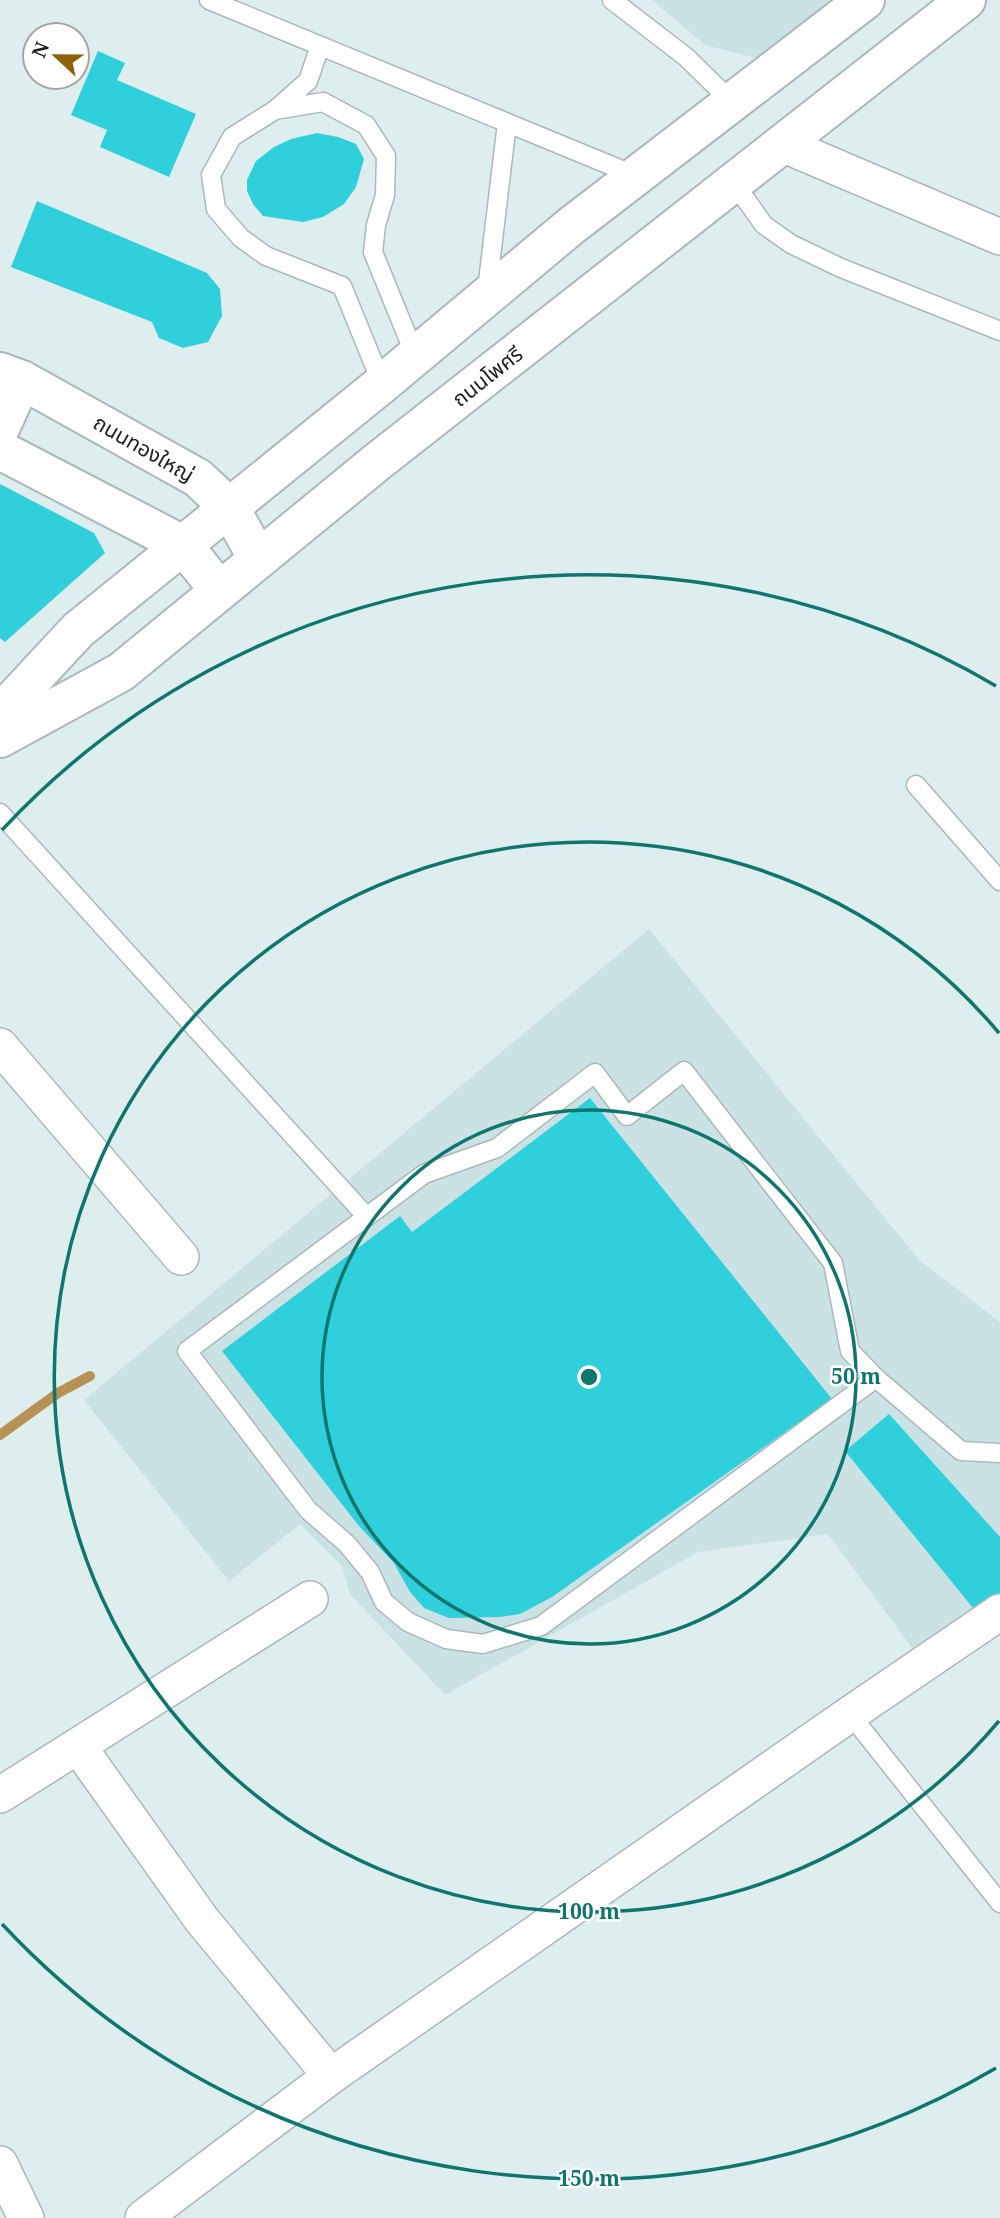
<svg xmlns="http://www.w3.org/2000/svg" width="1000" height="2218" font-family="'Noto Serif','Noto Sans Thai',serif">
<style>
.built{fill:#cae2e4}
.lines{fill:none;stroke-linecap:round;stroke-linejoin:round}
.stream{stroke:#b89154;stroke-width:10}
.building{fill:#2fcfdb}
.lane-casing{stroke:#abb8ba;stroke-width:21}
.street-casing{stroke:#abb8ba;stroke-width:38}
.secondary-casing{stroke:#abb8ba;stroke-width:42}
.primary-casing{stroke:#abb8ba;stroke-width:42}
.lane{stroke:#fff;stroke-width:18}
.street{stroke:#fff;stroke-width:35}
.secondary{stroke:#fff;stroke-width:38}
.primary{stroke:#fff;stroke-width:38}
.ring{fill:none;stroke:#0f766e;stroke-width:3.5}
.labels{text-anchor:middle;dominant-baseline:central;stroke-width:5;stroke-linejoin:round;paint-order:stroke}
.street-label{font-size:21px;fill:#1b2020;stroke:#fff}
.centre{fill:#0f766e;stroke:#fff;stroke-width:3.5}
.ring-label{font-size:21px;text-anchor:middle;font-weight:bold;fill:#0f766e;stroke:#fff;stroke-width:5;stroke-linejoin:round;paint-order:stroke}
</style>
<rect width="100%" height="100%" fill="#deedee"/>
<!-- built -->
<path class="built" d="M652,0H835L756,58L705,45Z
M649,929L920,1261L1000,1322V1599L918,1656L828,1534L698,1552L445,1695L350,1594L342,1566L300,1524L229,1581L84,1400Z"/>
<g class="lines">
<!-- stream -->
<path class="stream" d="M0,1435L58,1393L90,1376"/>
</g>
<!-- building -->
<path class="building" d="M98,51L125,63L117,80L196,114L169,177L100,147L107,130L71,115Z
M317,133L338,137L356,144L364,159L356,187L344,204L323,217L303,222L263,216L253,204L247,191V180L256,161L274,147L291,139Z
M37,201L207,273L220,289L222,316L208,342L183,348L159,338L152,322L11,267Z
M0,484L94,533L105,553L5,642L0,638Z
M590,1098L832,1399L552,1597L520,1614L500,1617L449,1618L424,1608L410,1592L394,1563L359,1526L222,1351L400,1216L412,1232Z
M889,1414L1000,1537V1599L978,1614L845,1451Z"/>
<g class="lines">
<defs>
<path id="lane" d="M209,0L634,175
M612,0L686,57L732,102
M275,110L308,81L320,46
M734,183L764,225L791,244L841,268L1000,331
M487,290L507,123
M382,384L342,286L266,256L241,238L216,209L211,175L232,137L275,110L323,102L366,125L386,156L385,195L376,225L373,252L415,355
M916,785L1000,881
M0,813L367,1217
M876,1378L541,1626L483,1644L446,1639L408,1622L384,1602L370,1572L347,1544L308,1510L187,1351L424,1174L497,1148L595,1073L627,1116L684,1071L833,1263L850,1351L876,1378L961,1451L1000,1453
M850,1714L1000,1903"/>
<path id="street" d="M782,144L1000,237
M0,1046L181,1257
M78,1746L202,1920L331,2076
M0,1795L310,1599
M0,2164L26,2218
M143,2218L331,2076L850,1714L1000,1612"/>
<path id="secondary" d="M0,372L22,380L198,478L230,508L258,559
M0,428L22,380
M0,450L183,545L219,590"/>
<path id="primary" d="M0,714L78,630L382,384L571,226L865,0
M0,738L121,672L377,462L966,0"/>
</defs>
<!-- lane casing -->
<use href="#lane" class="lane-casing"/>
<!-- street casing -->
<use href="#street" class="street-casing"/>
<!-- secondary casing -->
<use href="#secondary" class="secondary-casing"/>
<!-- primary casing -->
<use href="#primary" class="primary-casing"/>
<!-- lane -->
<use href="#lane" class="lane"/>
<!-- street -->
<use href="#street" class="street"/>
<!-- secondary -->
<use href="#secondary" class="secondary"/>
<!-- primary -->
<use href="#primary" class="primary"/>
</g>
<!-- distance rings -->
<g class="ring">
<circle cx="589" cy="1377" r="267"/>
<path d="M999 1721A535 535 0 1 1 999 1033"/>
<path d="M996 2068A802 802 0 0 1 2 1924M2 830A802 802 0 0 1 996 686"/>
</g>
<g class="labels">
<!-- street labels -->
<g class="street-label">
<text transform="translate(487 376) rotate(-38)">ถนนโพศรี</text>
<text transform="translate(144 448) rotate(30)">ถนนทองใหญ่</text>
</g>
</g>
<circle cx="589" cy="1377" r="10" class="centre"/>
<g class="ring-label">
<text x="856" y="1384">50 m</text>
<text x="589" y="1919">100 m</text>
<text x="589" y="2186">150 m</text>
</g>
<!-- north arrow -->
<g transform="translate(56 56) rotate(292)"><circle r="33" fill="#ffffff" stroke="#a4a6a6" stroke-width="2"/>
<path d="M0-5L12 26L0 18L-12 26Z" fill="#8e6009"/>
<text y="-10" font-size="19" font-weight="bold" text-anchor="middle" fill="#1b2020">N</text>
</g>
</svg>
